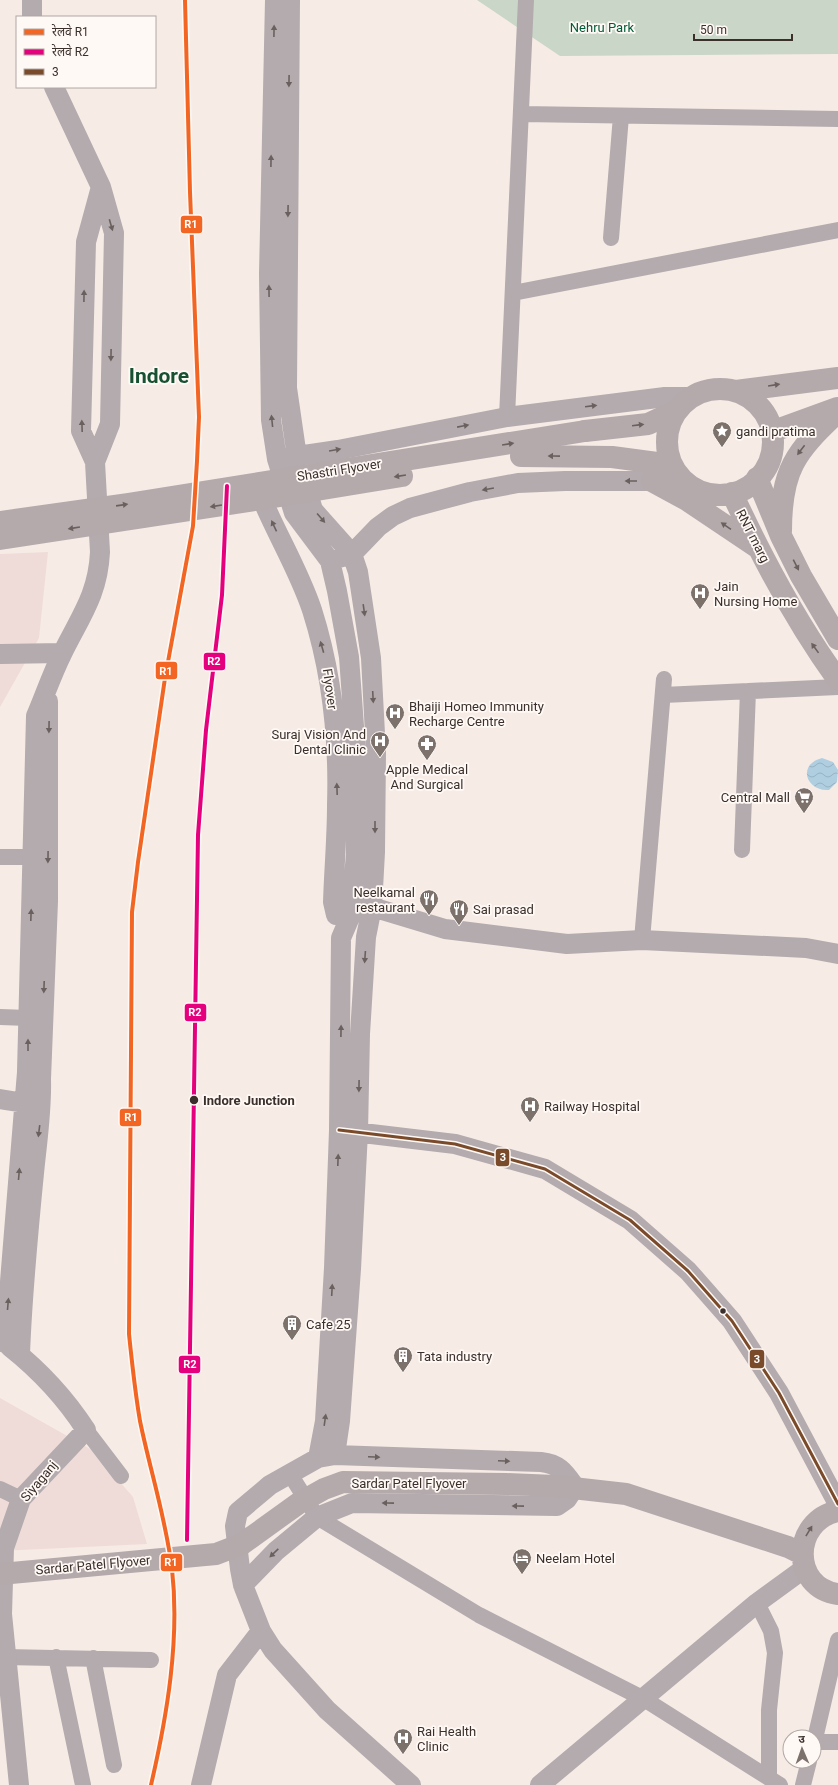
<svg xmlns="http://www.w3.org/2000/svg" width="838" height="1785" font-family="Roboto,'Noto Sans Devanagari',sans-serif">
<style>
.commercial{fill:#efdcd9}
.park{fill:#c9d6c8}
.water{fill:url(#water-waves)}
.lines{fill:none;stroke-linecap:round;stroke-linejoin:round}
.minor{stroke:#b3abae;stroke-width:16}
.tertiary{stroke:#b3abae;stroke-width:20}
.secondary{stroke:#b4aaac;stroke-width:22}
.secondary-bridge{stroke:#b4aaac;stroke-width:22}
.bus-1-casing{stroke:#fff9f6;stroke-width:6}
.bus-1{stroke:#7a4b2a;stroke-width:3}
.rail-1-casing{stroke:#fff9f6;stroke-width:7}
.rail-2-casing{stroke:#fff9f6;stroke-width:7}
.rail-1{stroke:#f26522;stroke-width:4}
.rail-2{stroke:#e5007d;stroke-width:4}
.oneway{fill:#6a615f}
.oneway2{fill:#6b605e}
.stop-dot{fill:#3a2f2a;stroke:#fff9f6;stroke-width:1.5}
.labels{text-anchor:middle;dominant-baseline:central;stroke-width:3.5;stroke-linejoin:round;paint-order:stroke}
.park-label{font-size:13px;fill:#005b38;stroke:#fff9f6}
.poi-label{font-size:13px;fill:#3a2f2a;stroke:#fff9f6;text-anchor:start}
.street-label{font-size:13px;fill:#3a2f2a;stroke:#fff9f6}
.stop-label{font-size:13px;font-weight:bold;fill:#3a2f2a;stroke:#fff9f6;text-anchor:start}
.town-label{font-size:21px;font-weight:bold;fill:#175132;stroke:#fff9f6}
.line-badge{stroke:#fff9f6;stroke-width:1.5}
.badge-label{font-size:11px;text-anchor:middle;font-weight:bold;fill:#fff}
</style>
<defs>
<pattern id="water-waves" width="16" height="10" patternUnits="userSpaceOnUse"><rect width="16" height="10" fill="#afcfe1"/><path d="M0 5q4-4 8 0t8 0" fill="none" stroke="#97b2c1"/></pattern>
</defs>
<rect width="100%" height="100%" fill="#f7ebe5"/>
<!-- commercial -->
<path class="commercial" d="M48,552L39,638L0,707V554Z
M0,1398L92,1450L133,1497L147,1544L0,1551Z"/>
<!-- park -->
<path class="park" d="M477,0H838V54L560,56Z"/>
<!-- water -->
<path class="water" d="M822,758L833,762L838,770L837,782L829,790C807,792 796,765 822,758Z"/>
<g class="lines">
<!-- minor -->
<path class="minor" d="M522,114L838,119
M611,238L621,116
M513,293L838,230
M507,417L526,0
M663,695L838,687
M742,850L748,691
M0,857H33
M642,940L664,679
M0,1017L28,1018
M86,1430L121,1476
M290,1474L317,1517L479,1615L644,1699L780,1785
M0,1489L21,1499
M757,1603L771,1631L775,1653L769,1710V1777
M5,1657L151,1660
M56,1657L83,1785
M93,1658L114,1765
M814,1742H838
M814,1743L838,1640
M803,1785L809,1761"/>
<!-- tertiary -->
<path class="tertiary" d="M32,0V17
M275,0L269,274L271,420L277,459L294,513L330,561L337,591L349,657L356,754V855L350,917L341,938L339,1130L334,1268L325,1421L318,1458
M290,0L287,388L297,457L313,510L352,554L358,572L371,658L376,753L375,852L372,907L366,937L360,1034L358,1132L351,1269L340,1421L335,1455
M54,87L101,187L114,233L110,424L95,462
M284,458L338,450L507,417L665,397H691
M262,499C278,537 299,571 312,610C332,673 339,739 337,805C337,838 334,870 333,902L336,915
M339,558L352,554L378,527L393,516L410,508L470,492L518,483L565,481H684
M0,654L62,653
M333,902L352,903L372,907L445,929L567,944L642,940L806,948L838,954
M0,1099L37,1105
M346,1131L455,1144L545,1169L630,1220L688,1271L732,1321L779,1393L838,1504
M5,1343L27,1072L36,716C45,695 52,674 62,654C80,617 98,595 100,552L95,462L81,431L86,242L101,187
M10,1347C39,1370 66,1399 86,1430L21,1499L4,1548L2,1614L19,1785
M20,1355C22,1295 28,1234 34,1173C37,1142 42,1111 41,1079L48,901V701
M243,1585L276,1551L317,1517L352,1503L557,1506L567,1499L575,1487C565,1473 560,1464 541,1462L335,1455L318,1458L270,1485L238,1512L235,1526L240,1569L243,1585L261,1631L273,1650L327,1710L411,1785
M201,1785L227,1675L261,1631
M540,1785L757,1603L805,1568"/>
<!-- secondary -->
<path class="secondary" d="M667 442a53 53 0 1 1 106 0a53 53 0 1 1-106 0Z
M736,391L838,378
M585,431L648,424L676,411
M771,432L837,408
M521,456L612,457L672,465
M757,478L781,536L801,576L838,639
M652,481L687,500L757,547
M732,493C762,558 796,622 838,680
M781,531C781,470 795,452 838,412
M555,1486L626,1494L788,1547L802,1554
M838,1511C791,1521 791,1588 838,1594"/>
<!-- secondary-bridge -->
<path class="secondary-bridge" d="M0,522L129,504L585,431
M0,539L262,499L402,476
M0,1574L216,1554L242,1544L299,1503L324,1489L343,1482L506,1484L555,1486"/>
<defs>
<path id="bus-1" d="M339,1130L455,1144L545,1169L630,1220L688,1271L732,1321L779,1393L838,1504"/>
</defs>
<!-- bus-1 casing -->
<use href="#bus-1" class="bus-1-casing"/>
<!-- bus-1 -->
<use href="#bus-1" class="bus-1"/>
<defs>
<path id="rail-1" d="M151,1785C167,1716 180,1640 172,1569C166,1519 150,1470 140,1421C135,1392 132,1363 129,1334L132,912L138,862L165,678L193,526L197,461L199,417L190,192L185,0"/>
<path id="rail-2" d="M187,1540L198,835L206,730L222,595L227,486"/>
</defs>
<!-- rail-1 casing -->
<use href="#rail-1" class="rail-1-casing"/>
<!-- rail-2 casing -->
<use href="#rail-2" class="rail-2-casing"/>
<!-- rail-1 -->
<use href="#rail-1" class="rail-1"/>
<!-- rail-2 -->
<use href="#rail-2" class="rail-2"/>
</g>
<!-- one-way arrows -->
<defs><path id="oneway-solid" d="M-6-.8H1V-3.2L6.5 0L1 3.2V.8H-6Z"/></defs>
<g class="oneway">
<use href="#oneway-solid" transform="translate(274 31) rotate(-89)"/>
<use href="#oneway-solid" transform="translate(289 81) rotate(91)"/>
<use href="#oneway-solid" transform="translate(271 161) rotate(-89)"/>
<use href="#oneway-solid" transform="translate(288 211) rotate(91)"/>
<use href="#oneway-solid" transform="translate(111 225) rotate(74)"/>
<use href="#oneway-solid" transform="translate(269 291) rotate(-91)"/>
<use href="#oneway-solid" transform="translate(84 296) rotate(-89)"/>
<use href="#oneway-solid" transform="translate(111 355) rotate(91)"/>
<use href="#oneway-solid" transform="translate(591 406) rotate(-7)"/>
<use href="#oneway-solid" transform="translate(272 421) rotate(-96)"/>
<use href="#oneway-solid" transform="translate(82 426) rotate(-92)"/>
<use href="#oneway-solid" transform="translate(463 426) rotate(-11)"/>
<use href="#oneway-solid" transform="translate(335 450) rotate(-10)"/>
<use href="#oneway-solid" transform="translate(631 481) rotate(180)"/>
<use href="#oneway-solid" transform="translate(488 489) rotate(170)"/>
<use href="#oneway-solid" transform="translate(321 518) rotate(49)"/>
<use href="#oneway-solid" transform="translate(274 526) rotate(-115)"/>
<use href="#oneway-solid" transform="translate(364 610) rotate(82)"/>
<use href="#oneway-solid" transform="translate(322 647) rotate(-106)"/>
<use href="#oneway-solid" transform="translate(373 697) rotate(87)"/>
<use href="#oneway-solid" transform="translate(49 727) rotate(91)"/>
<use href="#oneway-solid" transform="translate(337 789) rotate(-92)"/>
<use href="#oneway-solid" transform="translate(375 827) rotate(90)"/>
<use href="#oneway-solid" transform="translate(48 857) rotate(91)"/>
<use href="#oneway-solid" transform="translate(31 915) rotate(-88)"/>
<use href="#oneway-solid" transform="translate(365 957) rotate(94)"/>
<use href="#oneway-solid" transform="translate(44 987) rotate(92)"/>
<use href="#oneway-solid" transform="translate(341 1031) rotate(-89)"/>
<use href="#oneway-solid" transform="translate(28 1045) rotate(-90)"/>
<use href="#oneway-solid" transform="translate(359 1086) rotate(91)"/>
<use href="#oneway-solid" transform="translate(39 1131) rotate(97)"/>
<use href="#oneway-solid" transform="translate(338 1160) rotate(-88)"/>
<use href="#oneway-solid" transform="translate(19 1174) rotate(-85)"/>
<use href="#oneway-solid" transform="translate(332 1290) rotate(-87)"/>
<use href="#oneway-solid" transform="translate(8 1304) rotate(-85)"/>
<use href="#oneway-solid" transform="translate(325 1420) rotate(-82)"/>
<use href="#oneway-solid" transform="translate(374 1457) rotate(2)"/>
<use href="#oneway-solid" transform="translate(504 1461) rotate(2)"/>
<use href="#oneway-solid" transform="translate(388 1503) rotate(-179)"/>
<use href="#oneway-solid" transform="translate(518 1506) rotate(-179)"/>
<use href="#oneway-solid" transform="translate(274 1553) rotate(136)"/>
</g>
<g class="oneway2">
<use href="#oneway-solid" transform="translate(774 385) rotate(-9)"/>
<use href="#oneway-solid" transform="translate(638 425) rotate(-7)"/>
<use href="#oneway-solid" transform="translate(508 444) rotate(-9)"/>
<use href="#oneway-solid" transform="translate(801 450) rotate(127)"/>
<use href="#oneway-solid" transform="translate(554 456) rotate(-179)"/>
<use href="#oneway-solid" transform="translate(400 476) rotate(171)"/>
<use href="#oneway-solid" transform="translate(122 505) rotate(-8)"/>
<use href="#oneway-solid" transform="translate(216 506) rotate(171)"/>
<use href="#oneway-solid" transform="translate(726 526) rotate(-146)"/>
<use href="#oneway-solid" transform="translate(74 528) rotate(171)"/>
<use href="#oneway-solid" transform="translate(796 565) rotate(63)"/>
<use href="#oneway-solid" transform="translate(815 648) rotate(-126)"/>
<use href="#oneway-solid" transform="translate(809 1531) rotate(-59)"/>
</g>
<!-- icons -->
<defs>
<symbol id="sight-pin" viewBox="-11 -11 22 30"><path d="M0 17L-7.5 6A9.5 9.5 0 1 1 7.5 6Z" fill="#7c716b" stroke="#fff9f6"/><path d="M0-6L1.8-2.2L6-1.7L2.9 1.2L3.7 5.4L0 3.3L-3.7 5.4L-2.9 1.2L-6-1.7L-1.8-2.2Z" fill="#fff"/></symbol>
<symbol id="hospital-pin" viewBox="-11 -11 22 30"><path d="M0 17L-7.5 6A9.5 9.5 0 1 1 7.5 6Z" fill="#7c716b" stroke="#fff9f6"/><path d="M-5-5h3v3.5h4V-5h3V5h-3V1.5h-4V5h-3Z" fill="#fff"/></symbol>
<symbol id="pharmacy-pin" viewBox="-11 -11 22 30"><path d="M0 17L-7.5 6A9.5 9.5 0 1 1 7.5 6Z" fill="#7c716b" stroke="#fff9f6"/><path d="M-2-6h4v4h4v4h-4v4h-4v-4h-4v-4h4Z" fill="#fff"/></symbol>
<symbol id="supermarket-pin" viewBox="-11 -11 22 30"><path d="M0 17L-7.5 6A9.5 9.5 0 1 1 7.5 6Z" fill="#7c716b" stroke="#fff9f6"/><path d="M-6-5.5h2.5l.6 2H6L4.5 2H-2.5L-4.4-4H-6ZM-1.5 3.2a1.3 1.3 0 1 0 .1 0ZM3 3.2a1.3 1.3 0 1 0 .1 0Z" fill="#fff"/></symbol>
<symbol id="restaurant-pin" viewBox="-11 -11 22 30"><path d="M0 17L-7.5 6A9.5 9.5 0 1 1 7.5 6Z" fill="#7c716b" stroke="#fff9f6"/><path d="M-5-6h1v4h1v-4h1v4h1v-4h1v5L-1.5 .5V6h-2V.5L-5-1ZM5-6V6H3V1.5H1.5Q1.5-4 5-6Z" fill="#fff"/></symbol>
<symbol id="building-pin" viewBox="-11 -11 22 30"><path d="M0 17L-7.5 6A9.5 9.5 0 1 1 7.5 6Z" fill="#7c716b" stroke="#fff9f6"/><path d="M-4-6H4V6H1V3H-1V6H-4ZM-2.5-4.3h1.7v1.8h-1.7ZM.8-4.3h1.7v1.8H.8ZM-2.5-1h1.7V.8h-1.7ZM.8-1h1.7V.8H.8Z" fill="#fff"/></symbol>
<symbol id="hotel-pin" viewBox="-11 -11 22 30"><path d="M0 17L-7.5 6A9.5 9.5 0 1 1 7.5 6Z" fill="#7c716b" stroke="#fff9f6"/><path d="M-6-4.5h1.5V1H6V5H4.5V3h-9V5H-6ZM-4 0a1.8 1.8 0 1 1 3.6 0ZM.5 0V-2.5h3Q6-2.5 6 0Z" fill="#fff"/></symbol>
</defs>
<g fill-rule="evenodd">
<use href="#sight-pin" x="711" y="420" width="22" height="30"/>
<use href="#hospital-pin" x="689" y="582" width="22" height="30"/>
<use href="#hospital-pin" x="384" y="702" width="22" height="30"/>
<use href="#hospital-pin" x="369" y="730" width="22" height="30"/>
<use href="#pharmacy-pin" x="416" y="733" width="22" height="30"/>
<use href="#supermarket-pin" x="793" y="786" width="22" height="30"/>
<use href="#restaurant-pin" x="418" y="888" width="22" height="30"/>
<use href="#restaurant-pin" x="448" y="898" width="22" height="30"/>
<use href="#hospital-pin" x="519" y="1095" width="22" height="30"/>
<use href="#building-pin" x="281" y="1313" width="22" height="30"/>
<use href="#building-pin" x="392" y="1345" width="22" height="30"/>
<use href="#hotel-pin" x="511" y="1547" width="22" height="30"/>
<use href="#hospital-pin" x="392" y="1727" width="22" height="30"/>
</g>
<!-- markers -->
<g class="stop-dot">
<circle cx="194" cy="1100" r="5"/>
<circle cx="723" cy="1311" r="3.5"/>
</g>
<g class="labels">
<!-- park labels -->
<g class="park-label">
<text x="602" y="27">Nehru Park</text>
</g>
<!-- poi labels -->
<g class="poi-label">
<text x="736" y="431">gandi pratima</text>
<text x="714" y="586">Jain<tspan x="714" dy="15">Nursing Home</tspan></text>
<text x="409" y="706">Bhaiji Homeo Immunity<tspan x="409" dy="15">Recharge Centre</tspan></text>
<text x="366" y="734" text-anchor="end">Suraj Vision And<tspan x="366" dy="15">Dental Clinic</tspan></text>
<text x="427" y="769" text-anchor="middle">Apple Medical<tspan x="427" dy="15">And Surgical</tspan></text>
<text x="790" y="797" text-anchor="end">Central Mall</text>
<text x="415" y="892" text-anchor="end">Neelkamal<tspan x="415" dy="15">restaurant</tspan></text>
<text x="473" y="909">Sai prasad</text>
<text x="544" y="1106">Railway Hospital</text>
<text x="306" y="1324">Cafe 25</text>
<text x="417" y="1356">Tata industry</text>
<text x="536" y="1558">Neelam Hotel</text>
<text x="417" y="1731">Rai Health<tspan x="417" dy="15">Clinic</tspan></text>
</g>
<!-- street labels -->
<g class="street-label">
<text transform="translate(339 470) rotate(-9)">Shastri Flyover</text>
<text transform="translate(753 536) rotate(63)">RNT marg</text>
<text transform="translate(330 689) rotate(82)">Flyover</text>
<text transform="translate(39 1481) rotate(-50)">Siyaganj</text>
<text x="409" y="1483">Sardar Patel Flyover</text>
<text transform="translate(93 1565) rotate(-5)">Sardar Patel Flyover</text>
</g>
<!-- stop labels -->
<g class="stop-label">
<text x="203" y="1100">Indore Junction</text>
</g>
<!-- town labels -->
<g class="town-label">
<text x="159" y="376">Indore</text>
</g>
</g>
<g class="line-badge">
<rect x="180" y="215" width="23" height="19" rx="4" fill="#f26522"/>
<rect x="203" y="652" width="23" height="19" rx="4" fill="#e5007d"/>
<rect x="155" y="661" width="23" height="19" rx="4" fill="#f26522"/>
<rect x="184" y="1003" width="23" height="19" rx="4" fill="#e5007d"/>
<rect x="119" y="1108" width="23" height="19" rx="4" fill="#f26522"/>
<rect x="495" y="1148" width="15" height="19" rx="4" fill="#7a4b2a"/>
<rect x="749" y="1349" width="16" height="20" rx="4" fill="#7a4b2a"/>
<rect x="178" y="1355" width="23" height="19" rx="4" fill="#e5007d"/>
<rect x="160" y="1553" width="23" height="19" rx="4" fill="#f26522"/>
</g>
<g class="badge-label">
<text x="191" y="228">R1</text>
<text x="214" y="665">R2</text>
<text x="166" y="675">R1</text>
<text x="195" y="1016">R2</text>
<text x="131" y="1121">R1</text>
<text x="503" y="1161">3</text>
<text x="757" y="1363">3</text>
<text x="190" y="1368">R2</text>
<text x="171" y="1566">R1</text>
</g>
<!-- legend -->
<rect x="16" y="16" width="140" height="72" fill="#fff9f6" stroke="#b0a8a4"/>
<rect x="24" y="29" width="20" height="6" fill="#f26522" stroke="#b0a8a4"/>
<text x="52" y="36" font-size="12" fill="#3a2f2a">रेलवे R1</text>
<rect x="24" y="49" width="20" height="6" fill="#e5007d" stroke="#b0a8a4"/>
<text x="52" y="56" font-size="12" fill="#3a2f2a">रेलवे R2</text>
<rect x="24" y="69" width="20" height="6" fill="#7a4b2a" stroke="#b0a8a4"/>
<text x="52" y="76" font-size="12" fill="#3a2f2a">3</text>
<!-- north arrow -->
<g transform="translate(802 1749) rotate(358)"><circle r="19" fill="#fff9f6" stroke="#b0a8a4"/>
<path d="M0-3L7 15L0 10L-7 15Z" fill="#7c716b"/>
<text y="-6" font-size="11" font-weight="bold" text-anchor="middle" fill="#3a2f2a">उ</text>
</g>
<!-- scale -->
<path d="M694 34v6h98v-6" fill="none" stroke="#3a2f2a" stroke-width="2"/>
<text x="700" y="34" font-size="12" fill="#3a2f2a" stroke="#fff9f6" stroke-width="3" paint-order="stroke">50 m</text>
</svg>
